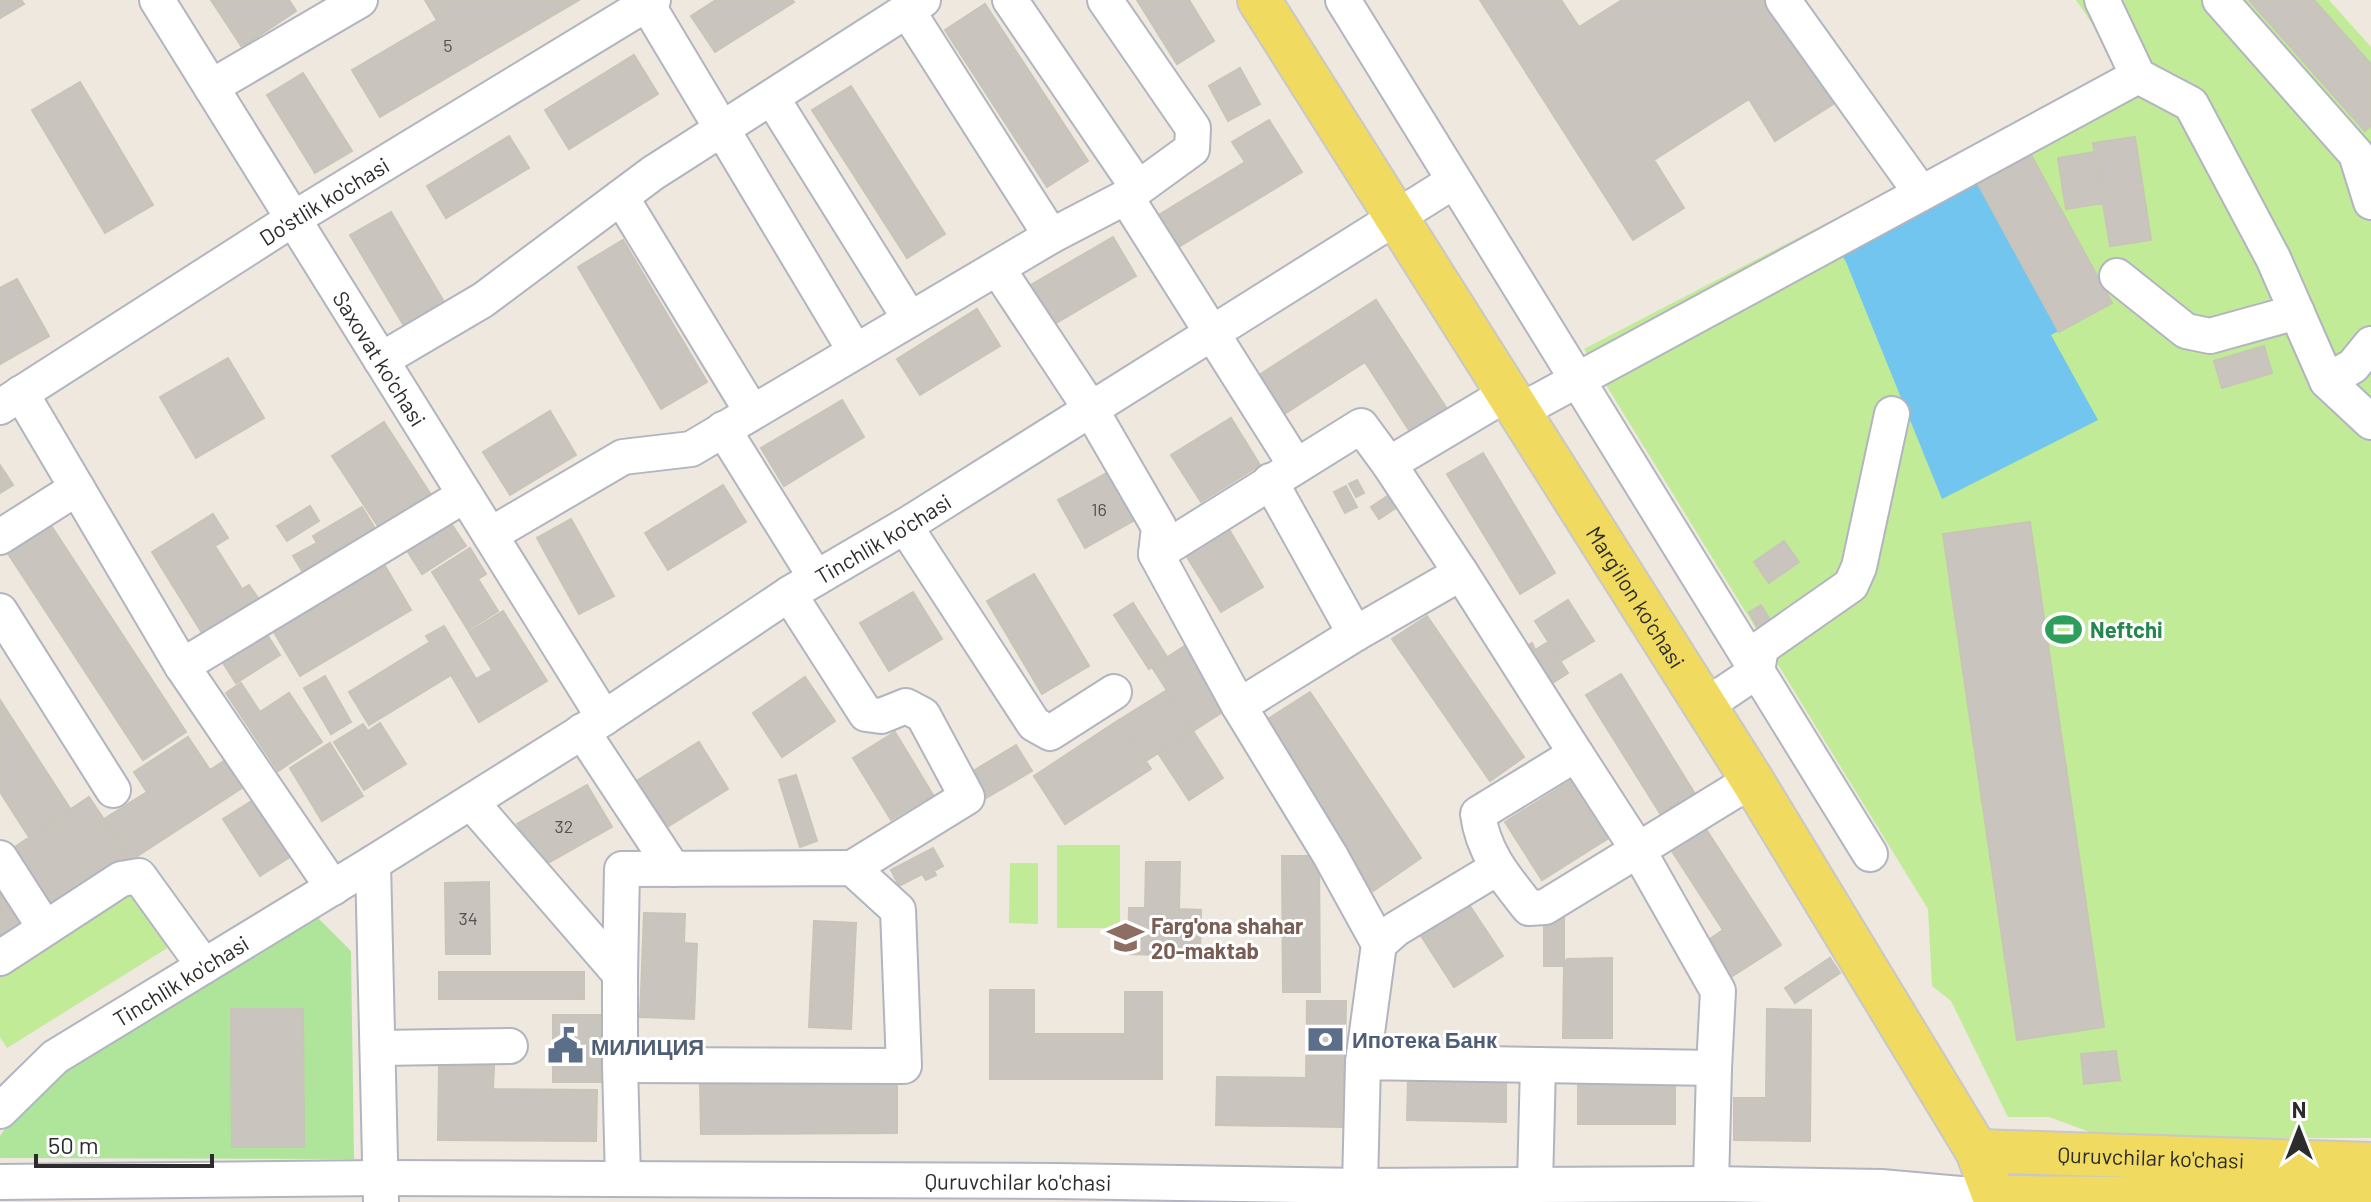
<svg xmlns="http://www.w3.org/2000/svg" width="2371" height="1202" font-family="Barlow,sans-serif">
<style>
.green{fill:#afe49b}
.pitch{fill:#c1eb97}
.water{fill:#72c5ef}
.building{fill:#c9c5be;stroke:#c9c4b8;stroke-width:2}
.lines{fill:none;stroke-linecap:round;stroke-linejoin:round}
.minor-casing{stroke:#b2b4c0;stroke-width:38}
.major-casing{stroke:#c8c8c8;stroke-width:46}
.minor{stroke:#fff;stroke-width:34}
.major{stroke:#f1da60;stroke-width:42}
.labels{text-anchor:middle;dominant-baseline:central;stroke-width:6;stroke-linejoin:round;paint-order:stroke}
.number-label{font-size:18px;fill:#535250}
.street-label{font-size:22px;fill:#2c2c2c;stroke:#fff}
.leisure-label{font-size:22px;font-weight:bold;fill:#27864d;stroke:#fff;text-anchor:start}
.education-label{font-size:22px;font-weight:bold;fill:#785e54;stroke:#fff;text-anchor:start}
.service-label{font-size:22px;font-weight:bold;fill:#4e5e75;stroke:#fff;text-anchor:start}
</style>
<rect width="100%" height="100%" fill="#eee8df"/>
<!-- green -->
<path class="green" d="M305,905L351,951L354,1159L0,1158V1136L52,1060Z"/>
<!-- pitch -->
<path class="pitch" d="M2076,0H2329L2371,47V1138H2106L2049,1117H2008L1951,1001L1932,986L1928,909L1584,349L2123,69Z
M1057,845H1120V928H1057Z
M1010,863H1038V924L1009,923Z
M126,887L169,947L7,1048L0,1037V969Z"/>
<!-- water -->
<path class="water" d="M2031,155L2112,303L2051,335L2098,420L1942,499L1846,262L1838,249Z"/>
<!-- building -->
<path class="building" d="M0,0H21L24,4L0,18Z
M211,0H289L296,11L242,47Z
M425,0H579L380,117L352,70L437,20Z
M716,0H792L794,2L715,52L691,16Z
M1137,0H1189L1214,41L1177,64Z
M1480,0H1561L1579,27L1622,0H1769L1835,103L1775,141L1749,99L1654,160L1684,208L1633,240Z
M2249,0H2314L2371,64V126L2365,131Z
M985,4L1088,161L1047,187L945,30Z
M634,55L658,94L569,149L545,110Z
M1240,68L1260,104L1228,121L1209,86Z
M303,73L352,151L315,173L267,95Z
M80,82L153,205L105,233L32,110Z
M851,86L945,234L907,258L812,110Z
M1269,120L1302,172L1177,248L1157,216L1245,162L1232,142Z
M509,136L529,168L446,218L427,186Z
M2135,137L2151,240L2110,246L2093,143Z
M2095,152L2103,203L2066,209L2058,158Z
M2031,155L2112,303L2059,332L1978,184Z
M391,212L444,302L404,326L350,235Z
M1113,237L1136,276L1053,325L1029,286Z
M623,240L707,382L661,409L578,267Z
M17,279L49,336L0,364V288Z
M1376,300L1449,412L1412,435L1365,362L1281,416L1256,377Z
M977,309L1000,346L920,395L897,359Z
M2264,346L2272,373L2222,388L2214,361Z
M228,358L264,418L196,458L160,397Z
M842,400L864,437L784,486L761,448Z
M550,411L576,455L510,495L483,452Z
M1231,418L1260,465L1201,502L1171,455Z
M384,422L433,498L381,531L332,456Z
M1483,453L1555,573L1520,594L1447,474Z
M0,465L13,485L0,493Z
M1114,469L1140,517L1085,548L1058,500Z
M1357,480L1364,493L1356,497L1349,484Z
M723,485L746,522L668,570L645,533Z
M1346,486L1357,507L1345,513L1334,492Z
M1389,495L1397,507L1379,519L1371,507Z
M310,506L319,521L287,541L277,526Z
M362,507L377,532L304,574L293,556L317,543L313,536Z
M213,514L228,538L215,546L242,589L249,585L260,601L204,636L152,552Z
M446,516L466,546L422,574L403,544Z
M571,519L614,596L579,614L537,538Z
M2030,522L2104,1027L2017,1040L1943,534Z
M50,524L186,732L143,760L7,552Z
M1227,526L1263,587L1221,612L1184,552Z
M1784,541L1799,562L1769,583L1754,562Z
M470,548L486,574L478,579L498,611L468,630L432,572Z
M382,561L411,610L300,676L271,627Z
M1034,574L1089,666L1042,694L987,601Z
M913,592L942,639L889,671L860,623Z
M1568,600L1594,641L1561,661L1535,621Z
M1133,603L1167,657L1149,669L1114,615Z
M1761,605L1772,623L1759,630L1749,612Z
M503,611L547,681L479,722L451,675L369,725L349,692L430,642L426,636L444,626L476,679L492,670L469,632Z
M1427,616L1524,757L1490,781L1392,639Z
M264,630L280,655L236,683L220,658Z
M1194,640L1235,704L1193,731L1152,667Z
M1548,642L1568,673L1546,687L1522,649L1532,643L1535,650Z
M1621,674L1695,794L1661,815L1586,695Z
M325,676L351,722L331,734L304,688Z
M805,677L835,721L782,757L753,713Z
M241,683L260,712L289,693L322,742L278,771L226,693Z
M1167,690L1193,731L1146,761L1119,720Z
M1310,692L1421,858L1373,891L1260,724Z
M0,700L71,810L29,837L0,792Z
M1119,720L1151,769L1065,824L1034,776Z
M380,723L406,764L364,790L334,742L363,724L368,731Z
M1193,731L1223,778L1189,800L1158,753Z
M895,732L933,795L891,820L853,758Z
M188,737L210,770L227,759L245,786L131,860L104,819L147,792L134,772Z
M699,742L728,789L667,827L638,780Z
M330,743L363,796L322,821L290,768Z
M1016,745L1032,771L981,801L965,776Z
M796,775L817,841L800,847L779,780Z
M1575,778L1612,836L1542,880L1505,822Z
M587,785L612,827L541,867L517,824Z
M89,797L131,860L47,914L6,853Z
M253,800L290,857L260,876L223,819Z
M1702,823L1781,945L1728,979L1704,943L1723,930L1668,845Z
M933,848L943,866L934,871L936,875L926,880L922,874L899,886L891,870Z
M1282,856H1319L1320,992H1283Z
M1146,862H1180L1179,909L1201,910L1200,956L1128,954L1129,908H1145Z
M0,873L35,929L0,951Z
M489,882L490,954H446L445,883Z
M1464,897L1503,956L1454,987L1416,928Z
M644,913L685,914L684,943L697,944L694,1019L640,1017Z
M1553,916H1564V966H1544V921Z
M814,921L856,923L851,1029L809,1027Z
M1612,958V1038H1563L1564,966L1567,959Z
M1830,958L1840,973L1795,1003L1785,988Z
M439,972H584V999H439Z
M990,990H1034V1034H1125V992H1162V1079H990Z
M1307,1001H1346L1344,1127L1216,1125L1217,1077L1306,1078Z
M231,1009H303L304,1147H232Z
M1767,1009L1811,1010L1810,1141L1734,1140V1098H1766Z
M553,1015H601V1082H553Z
M2116,1051L2120,1080L2084,1084L2081,1054Z
M439,1066H494L493,1089L597,1090L596,1141L438,1140Z
M1408,1079L1506,1080V1122L1407,1120Z
M1578,1081H1675V1124H1578Z
M700,1084H897V1133L701,1134Z"/>
<g class="lines">
<defs>
<g id="minor">
<path id="s1" d="M157,0L604,718"/>
<path d="M1010,0L1138,188"/>
<path d="M1343,0L1870,854"/>
<path d="M1783,0L1921,193"/>
<path d="M2102,0L2138,76L2191,104L2273,258L2327,381L2371,422"/>
<path d="M2220,0L2356,154L2371,202"/>
<path d="M647,4L855,351"/>
<path d="M907,10L1051,236"/>
<path d="M211,87L360,0"/>
<path d="M772,98L910,319"/>
<path d="M621,197L752,412"/>
<path d="M1126,197L1296,466"/>
<path d="M998,269L1090,408L1159,527L1156,554L1239,706L1330,855L1379,944"/>
<path d="M2117,276L2186,331L2210,336L2297,312"/>
<path d="M381,360L483,300L653,173L923,0"/>
<path d="M2327,381L2353,366L2371,344"/>
<path d="M21,393L182,666L465,495"/>
<path id="s2" d="M0,407L293,219L653,0"/>
<path d="M1520,411L2138,76"/>
<path d="M723,429L816,578"/>
<path d="M1270,481L1355,634L1461,573L1389,464L1508,393"/>
<path d="M905,526L1034,724L1050,733L1114,692"/>
<path d="M490,535L623,457L691,449L1051,236L1126,197L1192,149L1193,128L1105,0"/>
<path d="M0,537L77,488"/>
<path d="M1156,554L1361,426L1389,464"/>
<path d="M1461,573L1576,754"/>
<path d="M789,594L866,714L881,716L906,706L923,715L967,797L852,868"/>
<path d="M0,611L113,790"/>
<path d="M182,666L333,888"/>
<path d="M1239,706L1355,634"/>
<path d="M1705,706L1757,671L1761,648L1851,585L1859,567L1892,414"/>
<path d="M582,731L673,869"/>
<path d="M1576,754L1638,850L1545,907L1529,908C1506,879 1483,853 1478,814Z"/>
<path d="M471,802L620,974V1065L623,1179"/>
<path d="M0,858L45,928"/>
<path d="M373,863L381,1202"/>
<path d="M0,958L121,879L139,876L204,966"/>
<path d="M378,1048L510,1046"/>
<path d="M1363,1062L1379,944L1396,929L1497,868"/>
<path d="M620,1065L904,1066L898,910L852,868L622,869L620,974"/>
<path d="M1714,1068L1718,991L1638,850L1752,780"/>
<path id="s3" d="M0,1111L55,1057L373,863L604,718L789,594L905,526L1454,181"/>
<path id="s4" d="M0,1182L381,1178L1056,1181L1360,1186L1711,1184L1881,1187L1994,1197V1202"/>
<path d="M1535,1185L1538,1065"/>
<path d="M1360,1186L1363,1062L1714,1068L1711,1184"/>
</g>
<g id="major">
<path id="s5" d="M1259,0L1752,780L1977,1151L1994,1197L2371,1200"/>
<path id="s6" d="M1977,1151L2371,1164"/>
</g>
</defs>
<!-- minor casing -->
<use href="#minor" class="minor-casing"/>
<!-- major casing -->
<use href="#major" class="major-casing"/>
<!-- minor -->
<use href="#minor" class="minor"/>
<!-- major -->
<use href="#major" class="major"/>
</g>
<!-- icons -->
<defs>
<symbol id="stadium-bare" viewBox="-9 -9 18 18"><path d="M0-5a6.5 5 0 1 0 0 10a6.5 5 0 1 0 0-10ZM-3.5-1.8h7v3.6h-7Z" fill="#2e9e5b" stroke="#fff" stroke-width="2.5" paint-order="stroke"/></symbol>
<symbol id="school-bare" viewBox="-9 -9 18 18"><path d="M0-5L7-2L0 1L-7-2ZM-4 1L0 2.5L4 1V4Q0 6-4 4Z" fill="#8d6e63" stroke="#fff" stroke-width="2.5" paint-order="stroke"/></symbol>
<symbol id="bank-bare" viewBox="-9 -9 18 18"><path d="M-6-4H6V4H-6ZM0-2.3a2.3 2.3 0 1 0 0 4.6a2.3 2.3 0 1 0 0-4.6Z" fill="#5c6f8a" stroke="#fff" stroke-width="2.5" paint-order="stroke"/></symbol>
<symbol id="civic-bare" viewBox="-9 -9 18 18"><path d="M-.6-6.5H3V-4.5H.6V-3L4-1V1h2V6H-6V1h2V-1L-.6-3ZM-1.2 2.5V6h2.4V2.5Z" fill="#5c6f8a" stroke="#fff" stroke-width="2.5" paint-order="stroke"/></symbol>
</defs>
<g fill-rule="evenodd">
<use href="#stadium-bare" x="2038" y="604" width="51" height="51"/>
<use href="#school-bare" x="1100" y="912" width="51" height="51"/>
<use href="#bank-bare" x="1300" y="1014" width="51" height="51"/>
<use href="#civic-bare" x="540" y="1020" width="51" height="51"/>
</g>
<g class="labels">
<!-- number labels -->
<g class="number-label">
<text x="448" y="45">5</text>
<text x="1099" y="509">16</text>
<text x="564" y="826">32</text>
<text x="468" y="918">34</text>
</g>
<!-- street labels -->
<g class="street-label">
<text stroke="none"><textPath href="#s2" startOffset="384">Do'stlik ko'chasi</textPath></text>
<text stroke="none"><textPath href="#s1" startOffset="422">Saxovat ko'chasi</textPath></text>
<text stroke="none"><textPath href="#s3" startOffset="1054">Tinchlik ko'chasi</textPath></text>
<text stroke="none"><textPath href="#s5" startOffset="706">Marg'ilon ko'chasi</textPath></text>
<text stroke="none"><textPath href="#s3" startOffset="224">Tinchlik ko'chasi</textPath></text>
<text stroke="none"><textPath href="#s6" startOffset="174">Quruvchilar ko'chasi</textPath></text>
<text stroke="none"><textPath href="#s4" startOffset="1018">Quruvchilar ko'chasi</textPath></text>
</g>
<!-- leisure labels -->
<g class="leisure-label">
<text x="2090" y="629">Neftchi</text>
</g>
<!-- education labels -->
<g class="education-label">
<text x="1151" y="925">Farg'ona shahar<tspan x="1151" dy="25">20-maktab</tspan></text>
</g>
<!-- service labels -->
<g class="service-label">
<text x="1352" y="1039">Ипотека Банк</text>
<text x="591" y="1046">МИЛИЦИЯ</text>
</g>
</g>
<!-- north arrow -->
<g transform="translate(2299 1130)" stroke="#ffffff" stroke-width="6" paint-order="stroke">
<path d="M0-6L14 30L0 20L-14 30Z" fill="#2c2c2c"/>
<text y="-12" font-size="22" font-weight="bold" text-anchor="middle" fill="#2c2c2c">N</text>
</g>
<!-- scale -->
<path d="M36 1154v12h176v-12" fill="none" stroke="#2c2c2c" stroke-width="4"/>
<text x="48" y="1154" font-size="24" fill="#2c2c2c" stroke="#ffffff" stroke-width="6" paint-order="stroke">50 m</text>
</svg>
